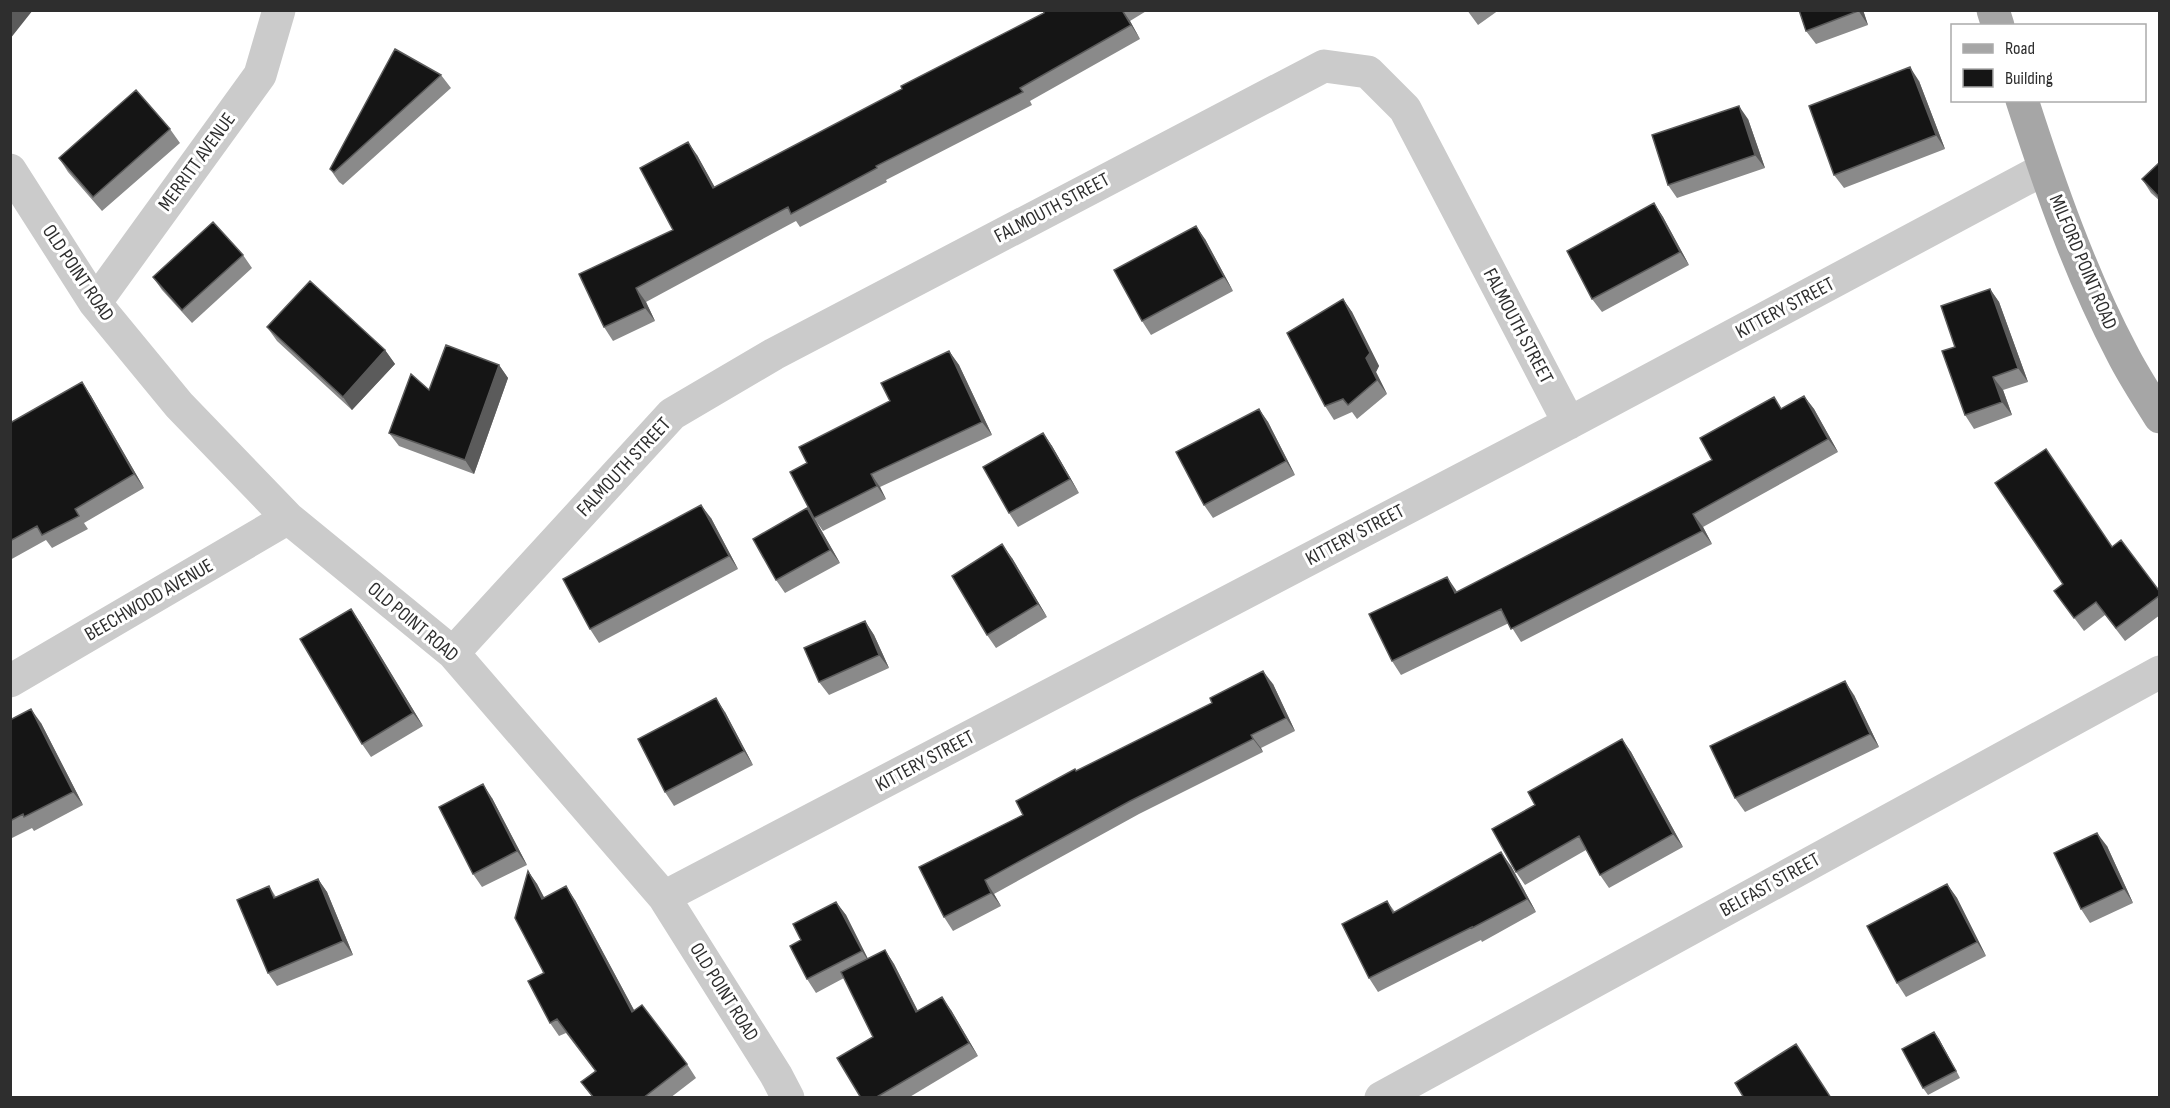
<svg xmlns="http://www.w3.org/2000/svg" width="2170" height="1108" font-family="'Sofia Sans Condensed',sans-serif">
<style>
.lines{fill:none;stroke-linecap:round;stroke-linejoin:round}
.minor{stroke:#cbcbcb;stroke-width:33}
.major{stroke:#a6a6a6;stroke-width:33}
.wall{fill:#8a8a8a}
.shaded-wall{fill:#5b5b5b}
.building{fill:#151515;stroke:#5b5b5b;stroke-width:1.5}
.labels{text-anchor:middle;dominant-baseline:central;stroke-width:6;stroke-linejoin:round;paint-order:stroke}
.street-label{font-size:20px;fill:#2e2e2e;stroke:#fff}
</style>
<rect width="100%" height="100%" fill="#fff"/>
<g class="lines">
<!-- minor -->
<path class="minor" d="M10,170L95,303L179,405L288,518L453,653L664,897L776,1075L788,1098
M95,303L260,75L279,10
M453,653L672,414L774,354L1324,66L1368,72L1405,109L1569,423
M10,681L288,518
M664,897L1569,423L2044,169
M1381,1098L2160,672"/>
<!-- major -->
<path class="major" d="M1993,10L1998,26
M2022,100C2050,187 2080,273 2122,353C2133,375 2147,396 2160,417"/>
</g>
<!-- wall -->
<path class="wall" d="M1043,10H1148L1130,21L1140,39L1030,101L1032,105L886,180L887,182L800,227L796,221L646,302L655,321L613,341L604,327L673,230L697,155L715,188L902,89L1044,13Z
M1467,10H1499L1478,25Z
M1799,10H1863L1868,25L1816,44L1806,31Z
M441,75L451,88L343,185L339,182L330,169Z
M1919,81L1945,149L1844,188L1834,175Z
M1748,119L1765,168L1677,198L1668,185Z
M170,129L180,143L102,211L68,172L59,158Z
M2160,162V201L2151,193L2142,179Z
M1654,203L1663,217L1689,265L1602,312L1592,299Z
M1205,239L1233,291L1151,335L1142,321Z
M243,255L252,268L192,323L162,290L153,277Z
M1990,289L1999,302L2028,382L2003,390L2012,415L1974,429L1965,415L1955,347Z
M1343,299L1352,312L1379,366L1376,372L1387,394L1357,419L1352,412L1334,420L1325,406Z
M267,327L385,350L395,364L352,410L277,341Z
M949,351L959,365L992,435L880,487L886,499L823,531L814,518L807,463L890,401Z
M499,365L508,378L474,474L399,446L389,433L429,390Z
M82,382L91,396L144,488L84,523L88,529L52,548L46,540L10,560V423Z
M1804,396L1814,409L1838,452L1703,527L1712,544L1521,642L1509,623L1401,675L1392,661L1457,592L1712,460L1782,409Z
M1259,409L1268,422L1295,475L1213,518L1204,505Z
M1043,433L1052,446L1079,493L1018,527L1009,513Z
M807,508L816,521L840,563L785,593L776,580Z
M711,518L738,569L599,643L590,629Z
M2112,546L2160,592V615L2125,641L2105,615L2084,631L2054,591Z
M1012,558L1047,617L996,648L987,635Z
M865,621L874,635L889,668L829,695L819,682Z
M360,622L423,726L371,757L362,744Z
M1273,684L1295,731L1261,748L1263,752L1139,814L994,894L1001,906L953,931L944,917L1023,815L1076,771Z
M1854,695L1879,747L1745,812L1735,798Z
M725,712L753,765L674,806L665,792Z
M10,720L41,723L83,805L34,831L32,828L10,839Z
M1622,739L1631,752L1683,847L1609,888L1600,875L1586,850L1525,885L1516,872L1535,805Z
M492,798L527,865L482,887L473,874Z
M2107,846L2133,903L2090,923L2081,909Z
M1511,866L1536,912L1482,942L1481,940L1378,992L1369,978L1387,901L1395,912Z
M528,871L537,884L544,898L575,900L634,1010L687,1064L696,1078L670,1098H593L581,1082L595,1071L566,1033L559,1036L550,1023Z
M318,879L327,892L353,955L277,986L268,973L269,886L276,897Z
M1947,884L1957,898L1986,956L1906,997L1897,983Z
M836,902L846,915L868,959L885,950L894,964L918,1011L951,1010L978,1056L908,1098H861L873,1037L844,978L816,993L807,979L801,940Z
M1934,1032L1939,1039L1960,1078L1928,1095L1923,1088Z"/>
<!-- shaded-wall -->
<path class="shaded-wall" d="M13,10H33L10,39V14Z
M1122,10L1130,21L1140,39L1131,25Z
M1858,10H1863L1868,25Z
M1910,67L1919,81L1945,149L1936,135Z
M1739,106L1748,119L1765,168L1755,155Z
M688,142L697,155L723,202L713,188Z
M1654,203L1663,217L1689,265L1680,252Z
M1196,226L1205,239L1233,291L1224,277Z
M636,288L646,302L655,321L645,308Z
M1990,289L1999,302L2028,382L2018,368Z
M1343,299L1352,312L1379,366L1376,372L1387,394L1377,380L1366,358Z
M385,350L395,364L352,410L343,397Z
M949,351L959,365L992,435L982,422Z
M499,365L508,378L474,474L465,460Z
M1993,377L2003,390L2012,415L2002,402Z
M82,382L91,396L144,488L134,474Z
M1804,396L1814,409L1838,452L1828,439Z
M1259,409L1268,422L1295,475L1286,461Z
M1043,433L1052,446L1079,493L1070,479Z
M871,474L880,487L886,499L877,486Z
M701,505L711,518L738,569L729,556Z
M807,508L816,521L840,563L830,550Z
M1693,514L1703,527L1712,544L1702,531Z
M1002,544L1012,558L1047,617L1038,604Z
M1447,577L1456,590L1464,607L1455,593Z
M351,609L360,622L423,726L413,713Z
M865,621L874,635L889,668L879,655Z
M1263,671L1273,684L1295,731L1286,718Z
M1845,681L1854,695L1879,747L1870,734Z
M716,698L725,712L753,765L744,751Z
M31,709L41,723L83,805L73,792Z
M1251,735L1261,748L1263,752L1253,739Z
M1622,739L1631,752L1683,847L1673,834Z
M483,784L492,798L527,865L517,851Z
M2097,833L2107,846L2133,903L2124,889Z
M1501,852L1511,866L1536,912L1527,899Z
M528,871L537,884L552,912L542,899Z
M318,879L327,892L353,955L343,941Z
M985,880L994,894L1001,906L991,893Z
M1947,884L1957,898L1986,956L1977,942Z
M566,886L575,900L642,1025L632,1012Z
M836,902L846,915L871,965L862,951Z
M885,950L894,964L925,1025L916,1012Z
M942,997L951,1010L978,1056L969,1043Z
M1934,1032L1939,1039L1960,1078L1956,1071Z"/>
<!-- building -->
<path class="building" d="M1043,10H1122L1131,25L1020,88L1023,92L876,166L877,168L791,214L788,207L636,288L645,308L604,327L579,274L673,230L640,168L688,142L713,188L902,89L901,86L1044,13Z
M1799,10H1858V11L1806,31Z
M395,49L441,75L334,172L330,169Z
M1910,67L1936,135L1834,175L1809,106Z
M136,90L170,129L93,197L59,158Z
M1739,106L1755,155L1668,185L1652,135Z
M2160,162V198L2142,179Z
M1654,203L1680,252L1592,299L1567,251Z
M213,222L243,255L182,310L153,277Z
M1196,226L1224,277L1142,321L1114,270Z
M310,281L385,350L343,397L267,327Z
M1990,289L2018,368L1993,377L2002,402L1965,415L1942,351L1955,347L1941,306Z
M1343,299L1370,353L1366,358L1377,380L1348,405L1343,399L1325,406L1287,333Z
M446,345L499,365L465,460L389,433L411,374L429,390Z
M949,351L982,422L871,474L877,486L814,518L790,472L807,463L799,447L890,401L881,383Z
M82,382L134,474L75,509L79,516L42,535L37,526L10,541V423Z
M1804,396L1828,439L1693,514L1702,531L1511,629L1501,609L1392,661L1369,614L1447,577L1455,593L1712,460L1700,438L1774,397L1781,409Z
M1259,409L1286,461L1204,505L1176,452Z
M1043,433L1070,479L1009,513L983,467Z
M2046,449L2112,547L2121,540L2160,592V595L2116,628L2096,602L2074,618L2054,591L2063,584L1995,483Z
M701,505L729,556L590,629L563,579Z
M807,508L830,550L776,580L753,539Z
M1002,544L1038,604L987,635L952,576Z
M351,609L413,713L362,744L300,639Z
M865,621L879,655L819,682L804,648Z
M1263,671L1286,718L1251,735L1253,739L1130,801L985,880L991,893L944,917L919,867L1023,815L1016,801L1075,769L1076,771L1212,703L1210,698Z
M1845,681L1870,734L1735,798L1710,746Z
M716,698L744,751L665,792L638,739Z
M31,709L73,792L24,817L23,814L10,821V720Z
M1622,739L1673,834L1600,875L1579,836L1516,872L1492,829L1535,805L1528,792Z
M483,784L517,851L473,874L439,807Z
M2097,833L2124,889L2081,909L2054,853Z
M1501,852L1527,899L1472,928V927L1369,978L1342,924L1387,901L1393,913Z
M528,871L542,899L566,886L632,1012L642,1005L687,1064L643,1098H594L581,1082L596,1071L557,1019L550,1023L528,981L544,973L515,918Z
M318,879L343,941L268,973L237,900L269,886L274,898Z
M1947,884L1977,942L1897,983L1867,926Z
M836,902L862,951L807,979L790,946L801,940L793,924Z
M885,950L916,1012L942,997L969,1043L875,1098H861L837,1058L873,1037L841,972Z
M1934,1032L1956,1071L1923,1088L1902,1049Z
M1796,1044L1831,1098H1744L1735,1083Z"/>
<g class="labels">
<!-- street labels -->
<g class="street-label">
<text transform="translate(197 162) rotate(-54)">MERRITT AVENUE</text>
<text transform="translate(1052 208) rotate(-28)">FALMOUTH STREET</text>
<text transform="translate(2083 262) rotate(67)">MILFORD POINT ROAD</text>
<text transform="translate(78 273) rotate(56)">OLD POINT ROAD</text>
<text transform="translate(1785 308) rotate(-28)">KITTERY STREET</text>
<text transform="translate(1518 326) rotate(62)">FALMOUTH STREET</text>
<text transform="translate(624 467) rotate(-47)">FALMOUTH STREET</text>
<text transform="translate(1355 535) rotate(-28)">KITTERY STREET</text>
<text transform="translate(149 600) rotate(-30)">BEECHWOOD AVENUE</text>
<text transform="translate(413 622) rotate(40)">OLD POINT ROAD</text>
<text transform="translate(925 761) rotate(-28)">KITTERY STREET</text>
<text transform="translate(1770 885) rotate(-29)">BELFAST STREET</text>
<text transform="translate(724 992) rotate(58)">OLD POINT ROAD</text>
</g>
</g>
<!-- border -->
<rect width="2170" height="1108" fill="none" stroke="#2e2e2e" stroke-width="24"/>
<!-- legend -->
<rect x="1951" y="24" width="195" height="78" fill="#ffffff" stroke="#ababab" stroke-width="1.5"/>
<rect x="1963" y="44" width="30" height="9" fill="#a6a6a6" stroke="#ababab" stroke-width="1.5"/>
<text x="2005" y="54" font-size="18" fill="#2e2e2e">Road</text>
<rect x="1963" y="69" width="30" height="18" fill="#151515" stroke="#ababab" stroke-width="1.5"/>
<text x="2005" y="84" font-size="18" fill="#2e2e2e">Building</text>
</svg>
